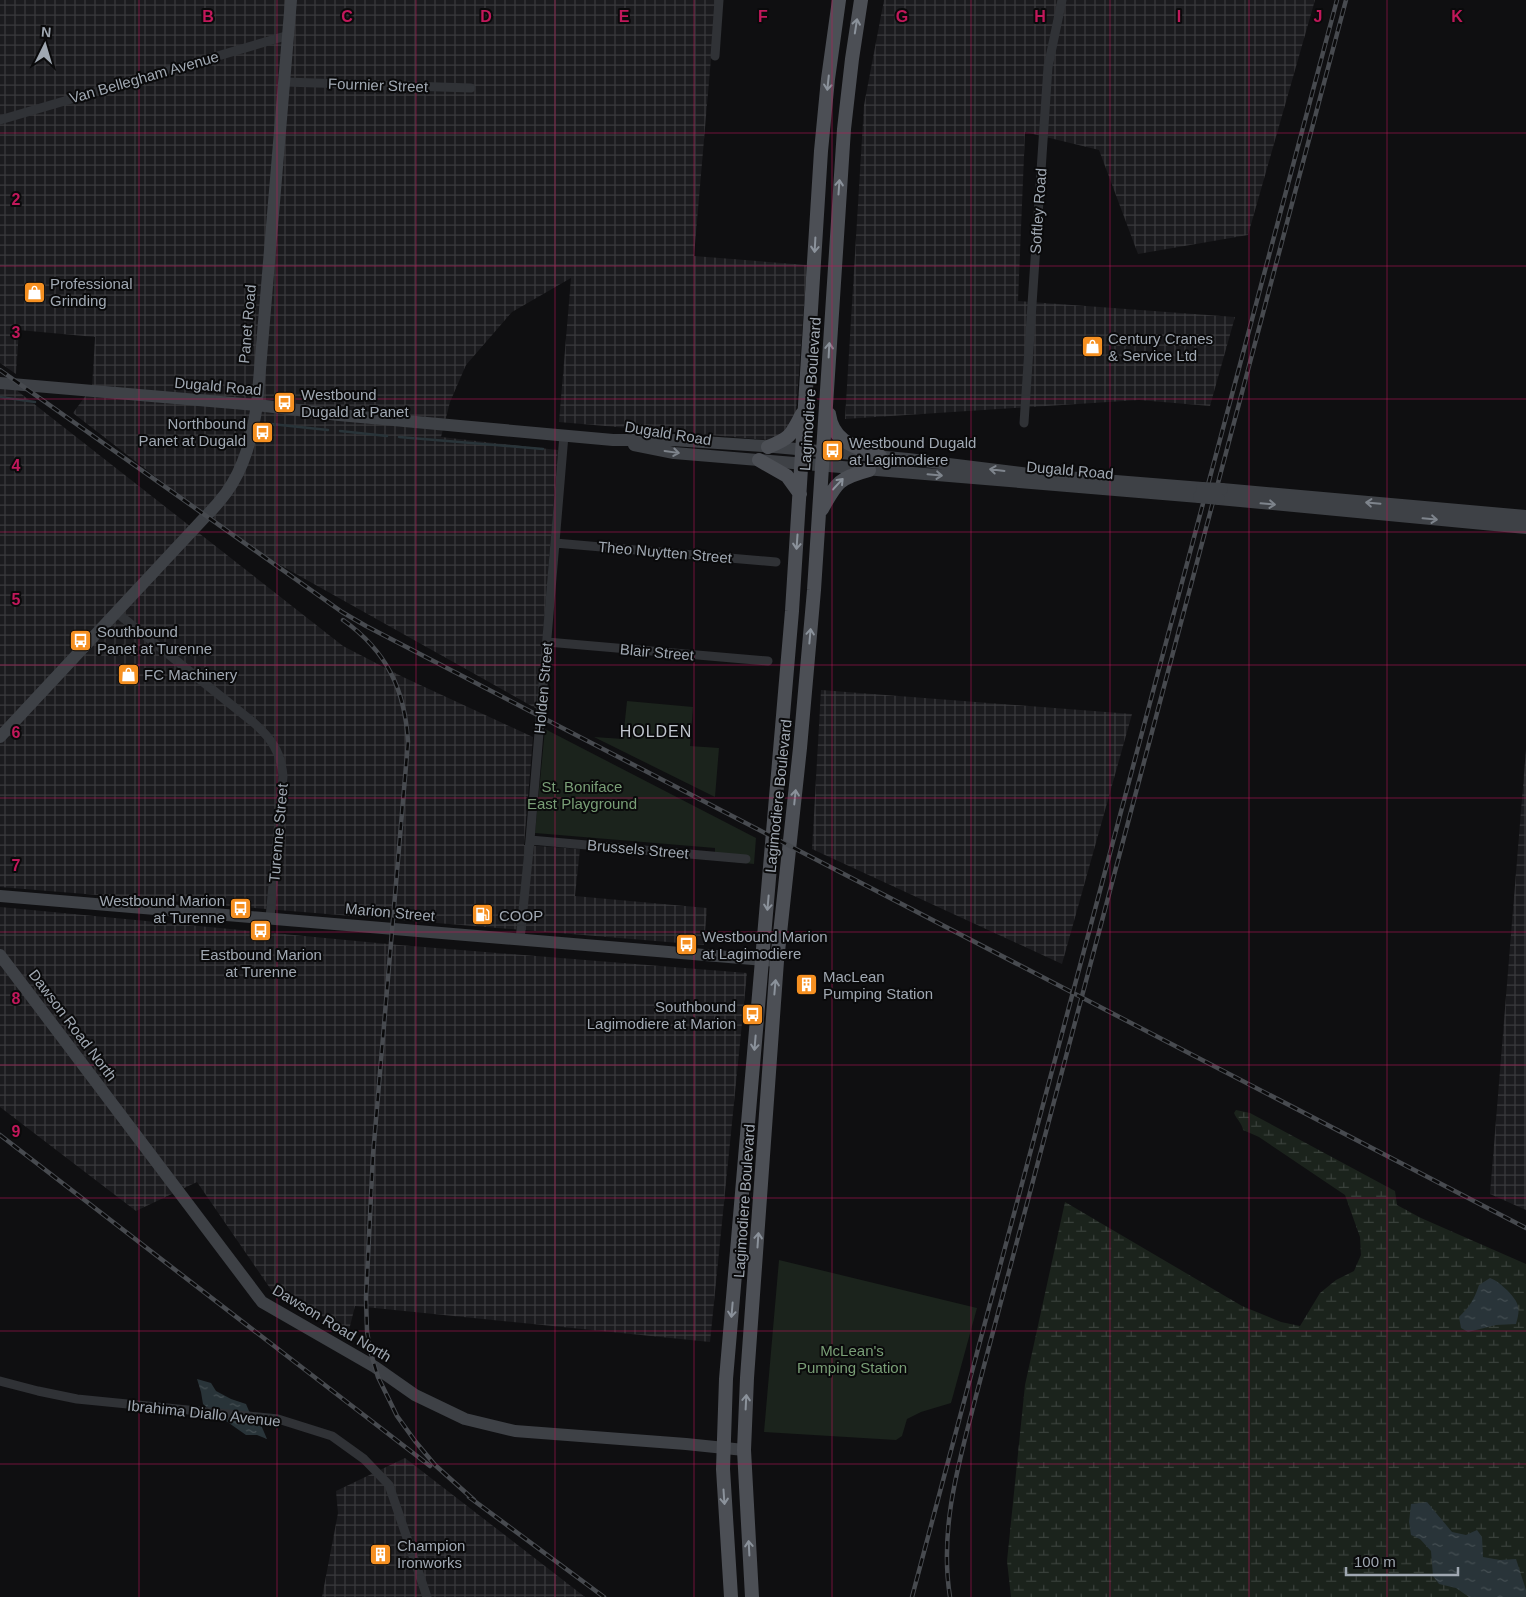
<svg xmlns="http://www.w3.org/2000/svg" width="1526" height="1597" font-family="Helvetica,sans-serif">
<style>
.industrial{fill:url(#industrial-grid)}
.green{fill:#1b231c}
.wetland{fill:url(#wetland-marsh)}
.water{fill:url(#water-ripples)}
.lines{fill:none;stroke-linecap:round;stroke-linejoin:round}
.stream{stroke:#293439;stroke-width:2.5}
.street{stroke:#303236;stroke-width:9}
.secondary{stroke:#3e4146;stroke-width:12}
.primary{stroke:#4c4f55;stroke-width:14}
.rail-casing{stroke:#474a4f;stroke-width:4.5}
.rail{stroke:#0a0a0b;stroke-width:2.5;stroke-dasharray:8;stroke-linecap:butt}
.secondary-bridge{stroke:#3e4146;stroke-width:12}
.oneway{stroke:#8b929b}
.oneway2{stroke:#7e848c}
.grid{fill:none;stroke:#c2185b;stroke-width:1;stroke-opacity:0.55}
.labels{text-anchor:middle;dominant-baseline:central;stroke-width:4;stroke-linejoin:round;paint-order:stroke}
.street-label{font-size:15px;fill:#a0a8b2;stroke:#0a0a0b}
.poi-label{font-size:15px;fill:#a0a8b2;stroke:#0a0a0b;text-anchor:start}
.park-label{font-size:15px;fill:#799e76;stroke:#0a0a0b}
.neighbourhood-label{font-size:16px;letter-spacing:1px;fill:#c1c6ce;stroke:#0a0a0b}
.grid-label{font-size:16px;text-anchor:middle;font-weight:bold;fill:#c2185b;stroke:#0a0a0b;stroke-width:4;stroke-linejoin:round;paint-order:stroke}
</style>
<defs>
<pattern id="industrial-grid" width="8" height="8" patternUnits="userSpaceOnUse" patternTransform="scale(1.25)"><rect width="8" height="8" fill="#1b1b1e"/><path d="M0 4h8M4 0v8" fill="none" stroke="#39393c"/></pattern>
<pattern id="wetland-marsh" width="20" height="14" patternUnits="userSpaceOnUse" patternTransform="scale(1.25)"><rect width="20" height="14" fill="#1b231c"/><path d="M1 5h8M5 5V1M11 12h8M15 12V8" fill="none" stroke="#39403b"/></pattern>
<pattern id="water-ripples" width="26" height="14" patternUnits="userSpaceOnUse" patternTransform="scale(1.25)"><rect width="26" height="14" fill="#293439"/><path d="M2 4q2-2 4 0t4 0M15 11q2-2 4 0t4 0" fill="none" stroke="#454f53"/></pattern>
</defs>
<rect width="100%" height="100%" fill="#0f0f11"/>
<!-- industrial -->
<path class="industrial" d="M0,0H716L694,256L807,265L796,413L787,434L767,440L559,422L571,278L512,312L466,365L450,402L441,437L558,450L537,709L255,551L206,516L73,413L92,387L95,337L19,330L16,374L0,363Z
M884,0H1315L1248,235L1138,254L1099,150L1025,132L1018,301L1235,317L1210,406L1139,400L845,419L864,105Z
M0,388L15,389L343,646L403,677L533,737L524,845L580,849L575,896L707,908L704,945L0,887Z
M821,690L1132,714L1062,964L812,849Z
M1526,749V1210L1490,1194Z
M0,907L399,945L747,973L710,1342L355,1306L349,1330L272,1291L197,1182L136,1211L0,1107Z
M405,1458L585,1597H322L338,1513L336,1491Z"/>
<!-- green -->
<path class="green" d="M627,701L693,707L690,746L719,748L715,797L594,737L623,739Z
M545,729L756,838L754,864L715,860V848L535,833Z
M779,1260L977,1308L951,1403L921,1412L907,1419L902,1436L896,1440L764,1432Z"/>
<!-- wetland -->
<path class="wetland" d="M1236,1110L1250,1113L1395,1191L1397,1205L1421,1218L1526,1264V1597H1011L1007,1561L1025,1385L1065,1202L1242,1306L1281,1322L1300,1326L1320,1293L1336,1280L1354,1271L1361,1255L1360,1237L1345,1195L1259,1137L1243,1130C1242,1123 1237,1120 1234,1113Z"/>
<!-- water -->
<path class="water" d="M1490,1278C1498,1281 1501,1285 1507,1290C1519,1303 1521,1307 1516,1324L1496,1325L1468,1332L1461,1328L1459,1317C1470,1306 1474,1300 1479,1285Z
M197,1379L211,1383L216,1391L231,1399L246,1404L249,1411L261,1425L267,1439L257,1435H246L209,1409L203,1404L201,1392Z
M1427,1502L1452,1532L1466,1535L1477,1530L1482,1537L1483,1557L1500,1560L1516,1559L1526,1590V1597H1469L1456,1588L1439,1584L1433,1576L1431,1551L1420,1539L1411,1535L1409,1522L1411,1504Z"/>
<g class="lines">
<!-- stream -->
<path class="stream" d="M0,397L35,402
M271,424L328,430
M340,431L387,436
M399,437L543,449"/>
<!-- street -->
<path class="street" d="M715,56L719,0
M285,82L471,88
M0,120L289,35
M1024,423L1048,67L1062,0
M555,543L776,562
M117,613L254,723C271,738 281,752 283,776L270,918
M547,642L768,661
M530,840L746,859
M520,940L530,840L564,435
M0,1381L38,1391L77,1399L278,1419L332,1436L364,1459L389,1485L427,1597"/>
<!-- secondary -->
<path class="secondary" d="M0,383L257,405L339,415L613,440H673L763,446L908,459L1029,474L1202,488
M634,445L674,453L1199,497
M1222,489L1526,516
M1219,499L1526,528
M0,737L206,516C213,509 220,501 226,493C245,467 252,436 257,405L291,0
M0,896L777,961
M0,955L262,1302L375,1367L415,1395L465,1419L515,1431L686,1444L744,1450"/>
<!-- primary -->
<path class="primary" d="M829,414C833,443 856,447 880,456
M768,447C791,438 791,435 802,414
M759,460L787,476L800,494
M822,509C837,482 839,478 869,470
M731,1597L723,1469L726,1379L792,611L821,151L828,79L839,0
M752,1597L744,1450L747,1378L777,961L800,748L814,590L844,129L852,59L861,0"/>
<defs>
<path id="rail" d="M0,370L342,612L366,626L1526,1228
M343,620C387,651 405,690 408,742L373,1155L366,1298L367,1331L370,1350L378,1377L397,1416L415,1441L435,1465L474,1500
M0,1135L430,1466
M469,1497L604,1597
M912,1597L1337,0
M950,1597C939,1528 959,1462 976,1396L1346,0"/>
</defs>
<!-- rail casing -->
<use href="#rail" class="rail-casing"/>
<!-- rail -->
<use href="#rail" class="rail"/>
<!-- secondary-bridge -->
<path class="secondary-bridge" d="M1202,488L1222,489
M1199,497L1219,499"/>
</g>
<!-- one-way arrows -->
<defs><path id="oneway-shaft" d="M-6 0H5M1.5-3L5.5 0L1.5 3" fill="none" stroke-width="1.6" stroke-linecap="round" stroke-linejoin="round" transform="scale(1.25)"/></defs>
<g class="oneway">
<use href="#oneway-shaft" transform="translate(856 26) rotate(-81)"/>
<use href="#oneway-shaft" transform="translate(828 83) rotate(96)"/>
<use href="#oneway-shaft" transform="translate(839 187) rotate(-86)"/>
<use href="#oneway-shaft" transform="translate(815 245) rotate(93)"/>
<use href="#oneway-shaft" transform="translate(829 350) rotate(-87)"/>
<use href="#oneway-shaft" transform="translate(838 484) rotate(-47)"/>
<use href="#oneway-shaft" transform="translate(797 542) rotate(94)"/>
<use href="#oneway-shaft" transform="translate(810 636) rotate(-85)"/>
<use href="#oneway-shaft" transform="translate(795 797) rotate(-84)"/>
<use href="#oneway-shaft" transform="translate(768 903) rotate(95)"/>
<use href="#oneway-shaft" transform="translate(775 987) rotate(-85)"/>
<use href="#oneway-shaft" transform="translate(755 1043) rotate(95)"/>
<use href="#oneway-shaft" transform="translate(758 1240) rotate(-86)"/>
<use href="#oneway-shaft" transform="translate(732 1310) rotate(95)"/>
<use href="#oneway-shaft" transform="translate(746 1402) rotate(-87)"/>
<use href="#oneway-shaft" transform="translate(724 1497) rotate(86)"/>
<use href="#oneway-shaft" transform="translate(749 1548) rotate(-93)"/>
</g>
<g class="oneway2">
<use href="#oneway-shaft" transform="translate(672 452) rotate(8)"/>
<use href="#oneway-shaft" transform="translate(997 470) rotate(-173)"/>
<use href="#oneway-shaft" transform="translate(935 475) rotate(5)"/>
<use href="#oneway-shaft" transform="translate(1373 503) rotate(-175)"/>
<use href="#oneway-shaft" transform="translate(1268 504) rotate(5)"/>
<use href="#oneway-shaft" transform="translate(1430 519) rotate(5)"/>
</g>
<!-- grid -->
<path class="grid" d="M139,0V1597M277,0V1597M416,0V1597M555,0V1597M694,0V1597M832,0V1597M971,0V1597M1110,0V1597M1249,0V1597M1387,0V1597M0,133H1526M0,266H1526M0,399H1526M0,532H1526M0,665H1526M0,798H1526M0,932H1526M0,1065H1526M0,1198H1526M0,1331H1526M0,1464H1526"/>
<!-- icons -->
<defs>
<symbol id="shop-square" viewBox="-11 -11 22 22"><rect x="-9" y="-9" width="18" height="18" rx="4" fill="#f69021" stroke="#0a0a0b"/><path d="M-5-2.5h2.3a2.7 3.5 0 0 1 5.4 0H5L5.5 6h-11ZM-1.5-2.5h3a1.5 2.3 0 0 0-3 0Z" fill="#fff"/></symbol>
<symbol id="bus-square" viewBox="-11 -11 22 22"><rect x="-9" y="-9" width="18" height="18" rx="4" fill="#f69021" stroke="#0a0a0b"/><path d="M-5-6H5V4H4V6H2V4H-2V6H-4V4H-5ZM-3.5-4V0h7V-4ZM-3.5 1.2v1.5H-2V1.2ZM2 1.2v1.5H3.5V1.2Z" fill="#fff"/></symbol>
<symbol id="fuel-square" viewBox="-11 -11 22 22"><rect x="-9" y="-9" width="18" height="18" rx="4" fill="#f69021" stroke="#0a0a0b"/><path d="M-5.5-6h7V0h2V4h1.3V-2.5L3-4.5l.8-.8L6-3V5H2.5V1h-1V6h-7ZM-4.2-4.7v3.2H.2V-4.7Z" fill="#fff"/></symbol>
<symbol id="building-square" viewBox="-11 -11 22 22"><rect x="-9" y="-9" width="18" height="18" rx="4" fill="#f69021" stroke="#0a0a0b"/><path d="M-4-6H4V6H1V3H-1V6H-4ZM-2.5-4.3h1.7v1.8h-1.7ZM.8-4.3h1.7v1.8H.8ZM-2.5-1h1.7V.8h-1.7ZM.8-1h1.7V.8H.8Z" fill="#fff"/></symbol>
</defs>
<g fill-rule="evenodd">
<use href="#shop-square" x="22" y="280" width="25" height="25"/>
<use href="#shop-square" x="1080" y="334" width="25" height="25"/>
<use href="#bus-square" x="272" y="390" width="25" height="25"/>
<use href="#bus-square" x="250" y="420" width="25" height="25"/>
<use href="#bus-square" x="820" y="438" width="25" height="25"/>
<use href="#bus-square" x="68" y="628" width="25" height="25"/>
<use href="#shop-square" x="116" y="662" width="25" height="25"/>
<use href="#bus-square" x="228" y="896" width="25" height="25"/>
<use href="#fuel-square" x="470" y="902" width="25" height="25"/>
<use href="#bus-square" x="248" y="918" width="25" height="25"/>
<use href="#bus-square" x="674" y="932" width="25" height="25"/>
<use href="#building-square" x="794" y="972" width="25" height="25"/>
<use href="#bus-square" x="740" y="1002" width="25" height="25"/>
<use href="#building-square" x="368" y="1542" width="25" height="25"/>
</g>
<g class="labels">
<!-- street labels -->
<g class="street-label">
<text transform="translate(144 77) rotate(-16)">Van Bellegham Avenue</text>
<text transform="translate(378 85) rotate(2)">Fournier Street</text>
<text transform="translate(1038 211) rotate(-86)">Softley Road</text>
<text transform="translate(247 324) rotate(-85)">Panet Road</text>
<text transform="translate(218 386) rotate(5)">Dugald Road</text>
<text transform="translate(810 394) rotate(-86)">Lagimodiere Boulevard</text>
<text transform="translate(668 433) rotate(9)">Dugald Road</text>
<text transform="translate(1070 470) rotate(5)">Dugald Road</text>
<text transform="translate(665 552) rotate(5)">Theo Nuytten Street</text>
<text transform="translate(657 652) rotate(5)">Blair Street</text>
<text transform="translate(543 688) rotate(-85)">Holden Street</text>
<text transform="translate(778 796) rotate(-84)">Lagimodiere Boulevard</text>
<text transform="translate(278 833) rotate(-85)">Turenne Street</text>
<text transform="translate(638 849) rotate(5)">Brussels Street</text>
<text transform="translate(390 912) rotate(5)">Marion Street</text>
<text transform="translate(73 1025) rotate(53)">Dawson Road North</text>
<text transform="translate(744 1201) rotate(-86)">Lagimodiere Boulevard</text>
<text transform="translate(332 1323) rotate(31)">Dawson Road North</text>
<text transform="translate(204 1413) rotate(6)">Ibrahima Diallo Avenue</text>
</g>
<!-- poi labels -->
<g class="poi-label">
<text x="50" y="283">Professional<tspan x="50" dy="17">Grinding</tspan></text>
<text x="1108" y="338">Century Cranes<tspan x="1108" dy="17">&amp; Service Ltd</tspan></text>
<text x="301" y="394">Westbound<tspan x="301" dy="17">Dugald at Panet</tspan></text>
<text x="246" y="423" text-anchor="end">Northbound<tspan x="246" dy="17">Panet at Dugald</tspan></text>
<text x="849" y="442">Westbound Dugald<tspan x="849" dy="17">at Lagimodiere</tspan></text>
<text x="97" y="631">Southbound<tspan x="97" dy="17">Panet at Turenne</tspan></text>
<text x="144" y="674">FC Machinery</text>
<text x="225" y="900" text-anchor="end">Westbound Marion<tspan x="225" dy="17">at Turenne</tspan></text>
<text x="499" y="915">COOP</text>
<text x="702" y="936">Westbound Marion<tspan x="702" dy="17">at Lagimodiere</tspan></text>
<text x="261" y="954" text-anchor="middle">Eastbound Marion<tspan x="261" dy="17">at Turenne</tspan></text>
<text x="823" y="976">MacLean<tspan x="823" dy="17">Pumping Station</tspan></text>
<text x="736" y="1006" text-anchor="end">Southbound<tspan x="736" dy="17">Lagimodiere at Marion</tspan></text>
<text x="397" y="1545">Champion<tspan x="397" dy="17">Ironworks</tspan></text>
</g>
<!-- park labels -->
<g class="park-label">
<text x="582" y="786">St. Boniface<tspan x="582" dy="17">East Playground</tspan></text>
<text x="852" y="1350">McLean's<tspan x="852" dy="17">Pumping Station</tspan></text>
</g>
<!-- neighbourhood labels -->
<g class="neighbourhood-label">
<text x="656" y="731">HOLDEN</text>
</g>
</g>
<g class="grid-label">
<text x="208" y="22">B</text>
<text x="347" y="22">C</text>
<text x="486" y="22">D</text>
<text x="624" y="22">E</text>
<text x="763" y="22">F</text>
<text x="902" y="22">G</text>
<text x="1040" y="22">H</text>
<text x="1179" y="22">I</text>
<text x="1318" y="22">J</text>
<text x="1457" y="22">K</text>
<text x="16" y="205">2</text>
<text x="16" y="338">3</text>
<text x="16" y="471">4</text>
<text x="16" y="605">5</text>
<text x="16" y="738">6</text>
<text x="16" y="871">7</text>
<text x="16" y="1004">8</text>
<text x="16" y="1137">9</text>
</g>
<!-- north arrow -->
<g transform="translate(45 45) rotate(5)" stroke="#0a0a0b" stroke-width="4" paint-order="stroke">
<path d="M0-4L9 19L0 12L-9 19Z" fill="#a0a8b2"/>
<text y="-8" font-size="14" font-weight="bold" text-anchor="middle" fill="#a0a8b2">N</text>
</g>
<!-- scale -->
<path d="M1346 1567v8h112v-8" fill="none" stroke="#a0a8b2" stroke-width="2.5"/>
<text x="1354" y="1567" font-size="15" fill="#a0a8b2" stroke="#0a0a0b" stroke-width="4" paint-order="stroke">100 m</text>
</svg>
